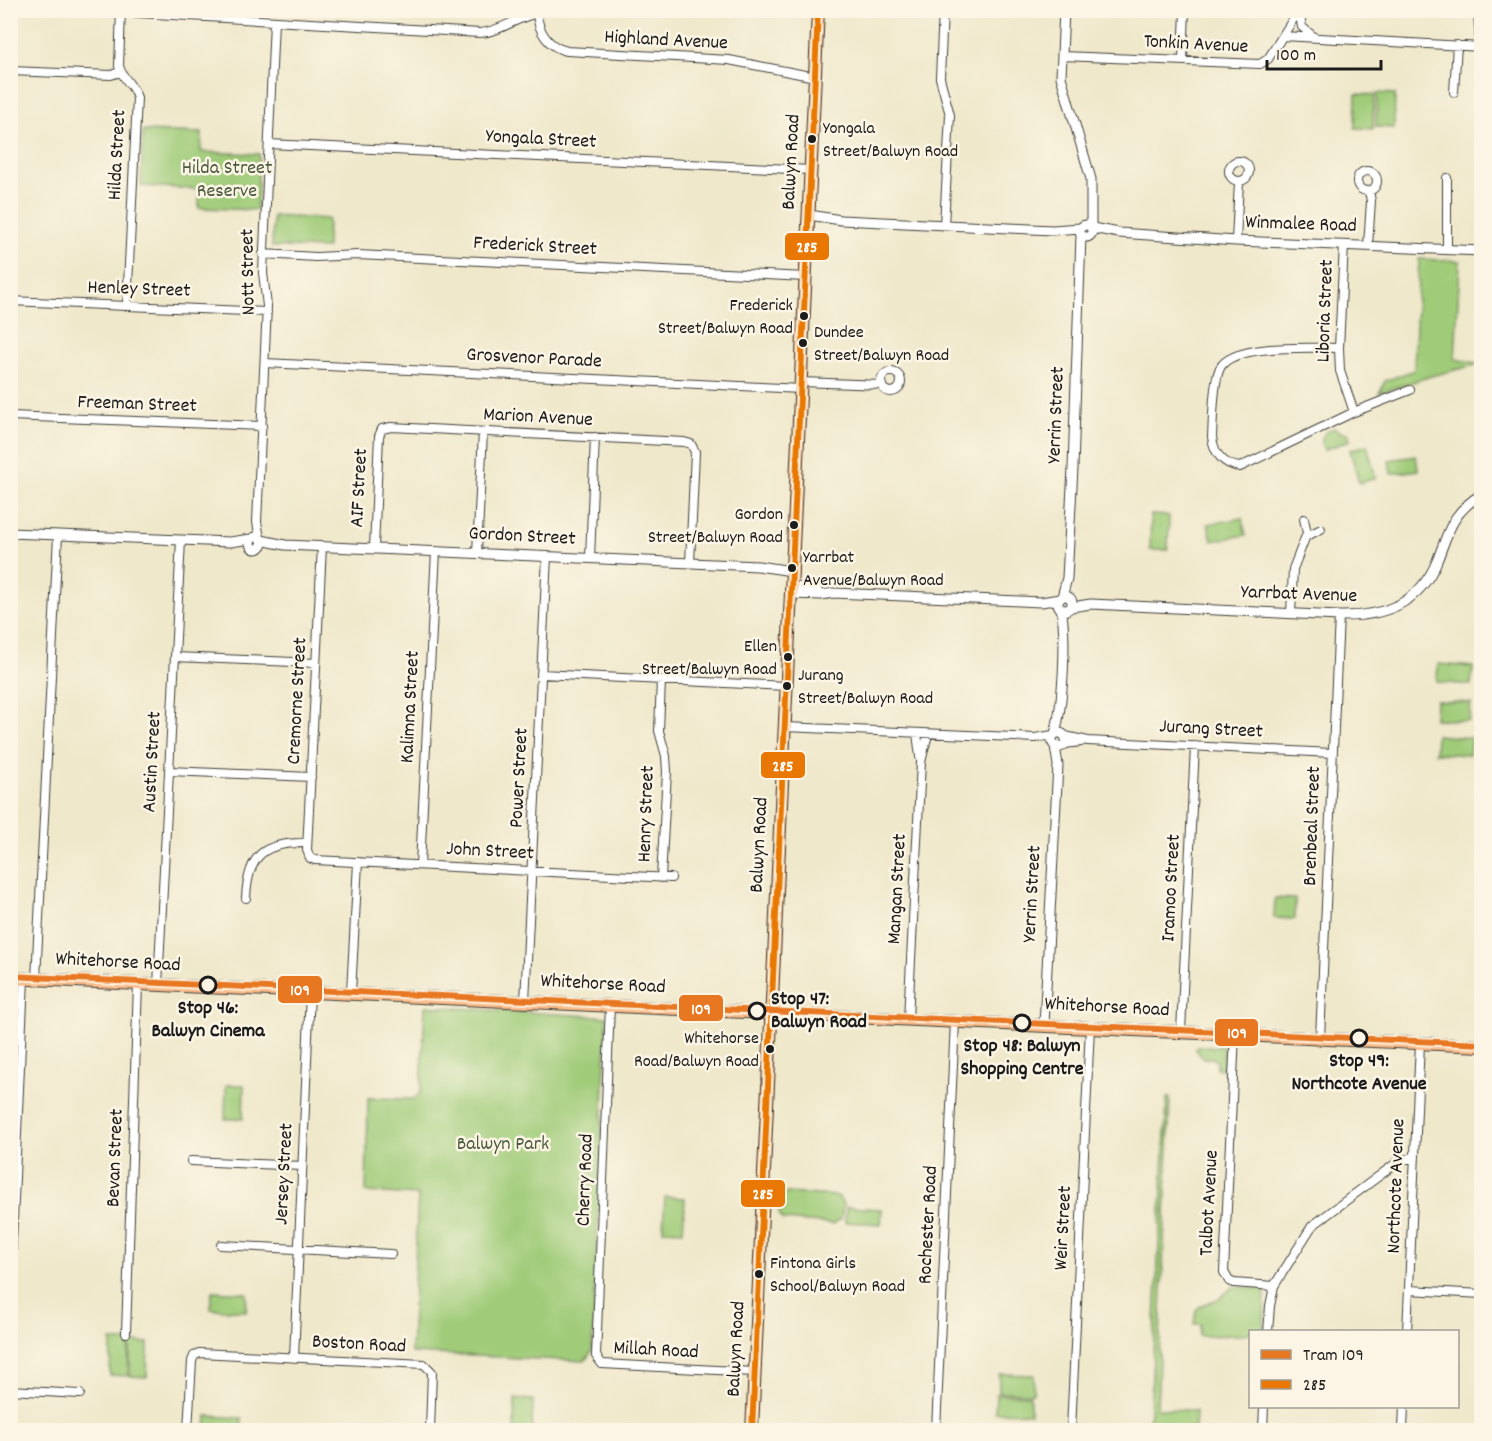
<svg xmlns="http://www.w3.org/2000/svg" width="1492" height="1441" font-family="Dekko,sans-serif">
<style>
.green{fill:#a0cc79;stroke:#5e744a;stroke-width:1.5}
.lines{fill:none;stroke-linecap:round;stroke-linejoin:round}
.minor-casing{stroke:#3c3b36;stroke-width:10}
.tertiary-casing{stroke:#3c3b36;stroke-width:11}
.primary-casing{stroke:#3c3b36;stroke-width:14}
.minor{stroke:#fff;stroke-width:8}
.tertiary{stroke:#fff;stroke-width:9}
.primary{stroke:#fabc8b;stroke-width:12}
.bus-1-casing{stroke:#fcf5e5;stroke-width:10}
.bus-1{stroke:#e87803;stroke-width:6}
.tram-1-casing{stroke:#fcf5e5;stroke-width:10}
.tram-1{stroke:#e87722;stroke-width:6}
.bus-dot{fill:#1c1c1c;stroke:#fcf5e5;stroke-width:2}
.stop-dot{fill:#fcf5e5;stroke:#1c1c1c;stroke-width:3}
.labels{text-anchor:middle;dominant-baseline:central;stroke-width:5;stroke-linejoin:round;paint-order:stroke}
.bus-label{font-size:18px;fill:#1c1c1c;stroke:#fcf5e5;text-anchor:start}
.street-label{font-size:20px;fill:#1c1c1c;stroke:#fcf5e5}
.park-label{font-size:20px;fill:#4a5a3d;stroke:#fcf5e5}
.stop-label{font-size:20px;font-weight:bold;fill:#1c1c1c;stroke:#fcf5e5}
.line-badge{stroke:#fcf5e5;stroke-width:2}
.badge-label{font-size:16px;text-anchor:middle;font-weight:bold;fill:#fff}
</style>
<rect width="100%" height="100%" fill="#fcf5e5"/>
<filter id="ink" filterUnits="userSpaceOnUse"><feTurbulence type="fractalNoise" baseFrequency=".0167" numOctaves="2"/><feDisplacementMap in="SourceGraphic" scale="12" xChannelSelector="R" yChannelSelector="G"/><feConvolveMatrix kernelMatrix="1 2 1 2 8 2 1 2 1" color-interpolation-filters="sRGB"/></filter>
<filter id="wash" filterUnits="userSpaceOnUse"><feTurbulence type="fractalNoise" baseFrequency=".008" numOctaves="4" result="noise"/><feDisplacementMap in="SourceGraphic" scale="24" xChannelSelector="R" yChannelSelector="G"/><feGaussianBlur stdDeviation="1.35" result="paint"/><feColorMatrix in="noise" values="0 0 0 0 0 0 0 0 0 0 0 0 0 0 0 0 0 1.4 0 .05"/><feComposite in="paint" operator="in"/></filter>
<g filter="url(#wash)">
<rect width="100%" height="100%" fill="#efe8cb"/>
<!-- green -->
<path class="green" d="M1377,93L1395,94L1394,128L1376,127Z
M1356,94L1374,95L1373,129L1355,128Z
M143,131L202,133L201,152L259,154L257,210L199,208V189L141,186Z
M273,216L328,219L327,248L272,247Z
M1419,259L1460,261L1455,359L1476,363V365L1431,376L1379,393L1385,381L1414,370Z
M1334,428L1342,433H1348L1350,440L1324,450C1318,441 1323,431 1334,428Z
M1367,445L1376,478L1359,483L1350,450Z
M1416,456L1418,470L1391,474L1389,460Z
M1151,515L1169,516L1168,550H1150Z
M1242,518L1246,535L1212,541L1208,524Z
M1438,664L1473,667L1471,685L1437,682Z
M1436,701L1471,703L1469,721L1435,719Z
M1436,735L1471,738L1469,755L1435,753Z
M1275,898L1295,899V919L1274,918Z
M425,1006L607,1017L592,1351L585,1361L411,1353L418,1195L366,1192L368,1098L414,1099L421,1092Z
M1196,1046L1224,1047L1223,1069L1217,1068V1062L1213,1058H1203L1196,1050Z
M226,1085H244L243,1119H225Z
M1167,1098H1170L1157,1408L1196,1411L1195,1430H1149Z
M786,1193L838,1196L843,1204L841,1219L833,1224L784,1220C776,1214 777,1199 786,1193Z
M665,1197L685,1198L683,1231L663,1230Z
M846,1207L882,1209L881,1224L845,1222Z
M1232,1287L1262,1288L1265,1293L1264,1328L1242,1335L1199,1336L1200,1324H1194L1196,1310C1209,1298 1217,1305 1232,1287Z
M212,1291L247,1293L246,1311L211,1309Z
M111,1341H129L128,1376L110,1375Z
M130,1342L148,1343L147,1377L130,1376Z
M999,1374L1034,1375L1033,1393L999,1392Z
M996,1394L1030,1395V1413L995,1412Z
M515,1399L533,1400L532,1430H514Z
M207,1416L242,1418L241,1430H206Z"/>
</g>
<g filter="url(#ink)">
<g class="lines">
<defs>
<path id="minor" d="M121,10L119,66C122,79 134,85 137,98L127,306
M943,10L940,78L950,115L944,225
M1299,10L1302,27L1313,36
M1478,10L1480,47
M121,12L480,33C500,32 517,17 537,13V10
M537,13C538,31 548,47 567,51L729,60L815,77
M1283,36L1482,47
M1062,56L1260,64L1268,59L1299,10
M1183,61L1185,10
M10,71L111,75L120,72
M1454,92L1457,45
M269,144L811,170
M1229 171a10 10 0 1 1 20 0a10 10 0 1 1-20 0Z
M1357 181a10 10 0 1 1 20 0a10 10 0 1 1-20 0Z
M1236,241L1239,182
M1344,245L1339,348L1340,371L1354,412
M1368,246L1371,201L1369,191
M1447,250V178
M263,254L316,257L358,255L806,277
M10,301L267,312
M1339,348C1314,348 1232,343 1220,368C1213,382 1213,420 1212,437C1214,454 1224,465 1240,467L1354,412L1410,390
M265,363L801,389
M881 382a10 10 0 1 1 20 0a10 10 0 1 1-20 0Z
M801,382L882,385
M10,416L262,426
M1307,536L1321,529
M260,538L257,522L267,306L263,273L274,21
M322,546L307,850L310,858L315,860L671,878
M374,548L379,436L382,429L391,427L684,442L691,444L695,452L690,563
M477,553L483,432
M590,558L595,437
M1291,614L1293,569L1307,533L1304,519
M175,657L316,663
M541,674L787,686
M661,680L659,731L666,756L667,772L661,878
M785,727L1035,738L1053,735
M917,733L920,757
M1065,736L1088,741L1332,753
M1065,744L1081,742
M169,771L311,777
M420,865L436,551
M246,898C248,854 264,842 307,843
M36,979L58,535
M158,985L181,540
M351,993L358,862
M525,1001L547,556
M610,1005L596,1356L602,1364L755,1372
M908,1019L921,762L928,734
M1181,1031L1195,746
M1235,1034L1224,1272L1229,1281L1234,1283L1274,1286L1270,1306L1268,1332
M1320,1038L1339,616
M191,1161L302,1166
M221,1245L391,1254
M1274,1286L1312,1226L1399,1161L1415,1157
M10,1287L24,979
M1409,1290L1482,1294
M1407,1332L1420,1043
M126,1333L138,984
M294,1358L310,992
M10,1390L80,1394
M188,1430L192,1361L194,1356L199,1353L424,1364L432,1372L430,1430
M936,1430L955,1021
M1071,1430L1090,1027
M1263,1430L1264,1406
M1403,1430L1404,1406"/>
<path id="tertiary" d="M1064,10L1061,77L1091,179V227
M809,215L841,220L1053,230L1080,228
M1080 231a6 6 0 1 1 12 0a6 6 0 1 1-12 0Z
M1092,228L1119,233L1236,241L1482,251
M10,533L230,542L251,539
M250 543a6 6 0 1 1 12 0a6 6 0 1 1-12 0Z
M261,540L285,545L758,566L792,571
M792,587L817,589
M791,594L821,595L834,593L1041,602L1060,599
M1058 603a7 7 0 1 1 14 0a7 7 0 1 1-14 0Z
M1062,597L1067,578L1073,468L1081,235
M1071,607L1091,604L1339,616C1382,617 1419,605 1437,561C1449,531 1451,513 1482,494
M1052 740a7 7 0 1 1 14 0a7 7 0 1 1-14 0Z
M1055,734C1063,703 1067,639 1061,608
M1044,1025L1058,765L1055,746"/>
<path id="primary" d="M10,978L1482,1046
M752,1430L818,10"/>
</defs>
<!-- minor casing -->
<use href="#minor" class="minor-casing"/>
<!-- tertiary casing -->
<use href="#tertiary" class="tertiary-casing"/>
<!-- primary casing -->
<use href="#primary" class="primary-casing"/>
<!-- minor -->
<use href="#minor" class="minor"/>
<!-- tertiary -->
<use href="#tertiary" class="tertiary"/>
<!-- primary -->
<use href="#primary" class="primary"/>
<defs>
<path id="bus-1" d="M752,1430L818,10"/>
</defs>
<!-- bus-1 casing -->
<use href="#bus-1" class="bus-1-casing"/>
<!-- bus-1 -->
<use href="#bus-1" class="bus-1"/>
<defs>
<path id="tram-1" d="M10,976L1482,1044"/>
</defs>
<!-- tram-1 casing -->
<use href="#tram-1" class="tram-1-casing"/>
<!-- tram-1 -->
<use href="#tram-1" class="tram-1"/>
</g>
</g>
<!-- markers -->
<g class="bus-dot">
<circle cx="812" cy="139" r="5"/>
<circle cx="804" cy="316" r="5"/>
<circle cx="803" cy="343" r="5"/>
<circle cx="794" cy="525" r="5"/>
<circle cx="792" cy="568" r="5"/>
<circle cx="788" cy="657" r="5"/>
<circle cx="787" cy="686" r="5"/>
<circle cx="770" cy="1049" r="5"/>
<circle cx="759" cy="1274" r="5"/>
</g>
<g class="stop-dot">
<circle cx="208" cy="985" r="8"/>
<circle cx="757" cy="1011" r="8"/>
<circle cx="1022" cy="1023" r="8"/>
<circle cx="1359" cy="1038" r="8"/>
</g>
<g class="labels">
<!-- bus labels -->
<g class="bus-label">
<text x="823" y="129">Yongala<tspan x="823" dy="23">Street/Balwyn Road</tspan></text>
<text x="793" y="306" text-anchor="end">Frederick<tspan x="793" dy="23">Street/Balwyn Road</tspan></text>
<text x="814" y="333">Dundee<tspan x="814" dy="23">Street/Balwyn Road</tspan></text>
<text x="783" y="515" text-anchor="end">Gordon<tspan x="783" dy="23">Street/Balwyn Road</tspan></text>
<text x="803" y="558">Yarrbat<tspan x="803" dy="23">Avenue/Balwyn Road</tspan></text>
<text x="777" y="647" text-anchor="end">Ellen<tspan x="777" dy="23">Street/Balwyn Road</tspan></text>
<text x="798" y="676">Jurang<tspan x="798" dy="23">Street/Balwyn Road</tspan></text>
<text x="759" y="1039" text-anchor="end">Whitehorse<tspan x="759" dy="23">Road/Balwyn Road</tspan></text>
<text x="770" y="1264">Fintona Girls<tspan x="770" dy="23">School/Balwyn Road</tspan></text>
</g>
<!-- street labels -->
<g class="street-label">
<text transform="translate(666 41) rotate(3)">Highland Avenue</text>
<text transform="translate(1196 45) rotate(3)">Tonkin Avenue</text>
<text transform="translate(541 140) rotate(3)">Yongala Street</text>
<text transform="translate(118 155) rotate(-87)">Hilda Street</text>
<text transform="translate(792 162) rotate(-87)">Balwyn Road</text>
<text transform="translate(1301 225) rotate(2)">Winmalee Road</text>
<text transform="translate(535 247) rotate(3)">Frederick Street</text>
<text transform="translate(249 272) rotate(-91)">Nott Street</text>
<text transform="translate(139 290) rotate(2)">Henley Street</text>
<text transform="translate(1326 311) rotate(-88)">Liboria Street</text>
<text transform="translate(534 359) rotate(3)">Grosvenor Parade</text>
<text transform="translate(137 405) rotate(2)">Freeman Street</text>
<text transform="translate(1057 415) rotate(-88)">Yerrin Street</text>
<text transform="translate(538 418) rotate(3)">Marion Avenue</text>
<text transform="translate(360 488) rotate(-87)">AIF Street</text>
<text transform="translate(522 537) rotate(3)">Gordon Street</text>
<text transform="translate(1299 595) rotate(2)">Yarrbat Avenue</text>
<text transform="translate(298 701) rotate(-87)">Cremorne Street</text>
<text transform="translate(411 707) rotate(-87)">Kalimna Street</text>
<text transform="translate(1211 730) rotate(3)">Jurang Street</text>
<text transform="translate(153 762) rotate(-87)">Austin Street</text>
<text transform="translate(520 778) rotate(-87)">Power Street</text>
<text transform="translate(647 814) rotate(-88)">Henry Street</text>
<text transform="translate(1313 826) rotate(-88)">Brenbeal Street</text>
<text transform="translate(760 845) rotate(-87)">Balwyn Road</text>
<text transform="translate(490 852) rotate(3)">John Street</text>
<text transform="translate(1172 888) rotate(-87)">Iramoo Street</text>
<text transform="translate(898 889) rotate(-87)">Mangan Street</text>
<text transform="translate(1033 894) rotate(-87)">Yerrin Street</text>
<text transform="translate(118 963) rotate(3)">Whitehorse Road</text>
<text transform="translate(603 985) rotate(3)">Whitehorse Road</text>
<text transform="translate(1107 1008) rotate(3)">Whitehorse Road</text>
<text transform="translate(116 1158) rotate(-88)">Bevan Street</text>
<text transform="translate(285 1174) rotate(-87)">Jersey Street</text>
<text transform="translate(586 1180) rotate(-88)">Cherry Road</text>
<text transform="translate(1397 1186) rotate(-88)">Northcote Avenue</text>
<text transform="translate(1210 1203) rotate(-87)">Talbot Avenue</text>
<text transform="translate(929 1225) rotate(-87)">Rochester Road</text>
<text transform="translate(1064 1228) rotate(-87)">Weir Street</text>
<text transform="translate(359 1345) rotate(3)">Boston Road</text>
<text transform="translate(737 1349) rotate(-87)">Balwyn Road</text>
<text transform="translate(656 1351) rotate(3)">Millah Road</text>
</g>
<!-- park labels -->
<g class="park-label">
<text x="227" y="169">Hilda Street<tspan x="227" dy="23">Reserve</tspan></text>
<text x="503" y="1145">Balwyn Park</text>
</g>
<!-- stop labels -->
<g class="stop-label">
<text x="771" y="1000" text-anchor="start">Stop 47:<tspan x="771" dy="23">Balwyn Road</tspan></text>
<text x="208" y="1009">Stop 46:<tspan x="208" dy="23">Balwyn Cinema</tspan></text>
<text x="1022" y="1047">Stop 48: Balwyn<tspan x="1022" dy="23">Shopping Centre</tspan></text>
<text x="1359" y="1062">Stop 49:<tspan x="1359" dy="23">Northcote Avenue</tspan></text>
</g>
</g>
<g class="line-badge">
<rect x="784" y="232" width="46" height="29" rx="6" fill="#e87803"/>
<rect x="760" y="751" width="46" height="28" rx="6" fill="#e87803"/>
<rect x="277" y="975" width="46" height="29" rx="6" fill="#e87722"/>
<rect x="678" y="994" width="46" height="28" rx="6" fill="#e87722"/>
<rect x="1214" y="1018" width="45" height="29" rx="6" fill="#e87722"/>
<rect x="740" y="1179" width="46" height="29" rx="6" fill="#e87803"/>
</g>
<g class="badge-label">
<text x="807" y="252">285</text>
<text x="783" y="771">285</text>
<text x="300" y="995">109</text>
<text x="701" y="1014">109</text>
<text x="1237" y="1038">109</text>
<text x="763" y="1199">285</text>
</g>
<!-- margin -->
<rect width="1492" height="1441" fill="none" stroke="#fcf5e5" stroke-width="36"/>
<!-- legend -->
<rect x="1249" y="1330" width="210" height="78" fill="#fcf5e5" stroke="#a29e95" stroke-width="1.5"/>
<rect x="1261" y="1350" width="30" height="9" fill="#e87722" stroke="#a29e95" stroke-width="1.5"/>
<text x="1303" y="1360" font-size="18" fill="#1c1c1c">Tram 109</text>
<rect x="1261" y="1380" width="30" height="9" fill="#e87803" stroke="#a29e95" stroke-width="1.5"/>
<text x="1303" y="1390" font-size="18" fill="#1c1c1c">285</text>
<!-- scale -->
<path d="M1267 60v9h114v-9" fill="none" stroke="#1c1c1c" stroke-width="3"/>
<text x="1276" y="60" font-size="18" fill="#1c1c1c" stroke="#fcf5e5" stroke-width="4.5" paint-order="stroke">100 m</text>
</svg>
